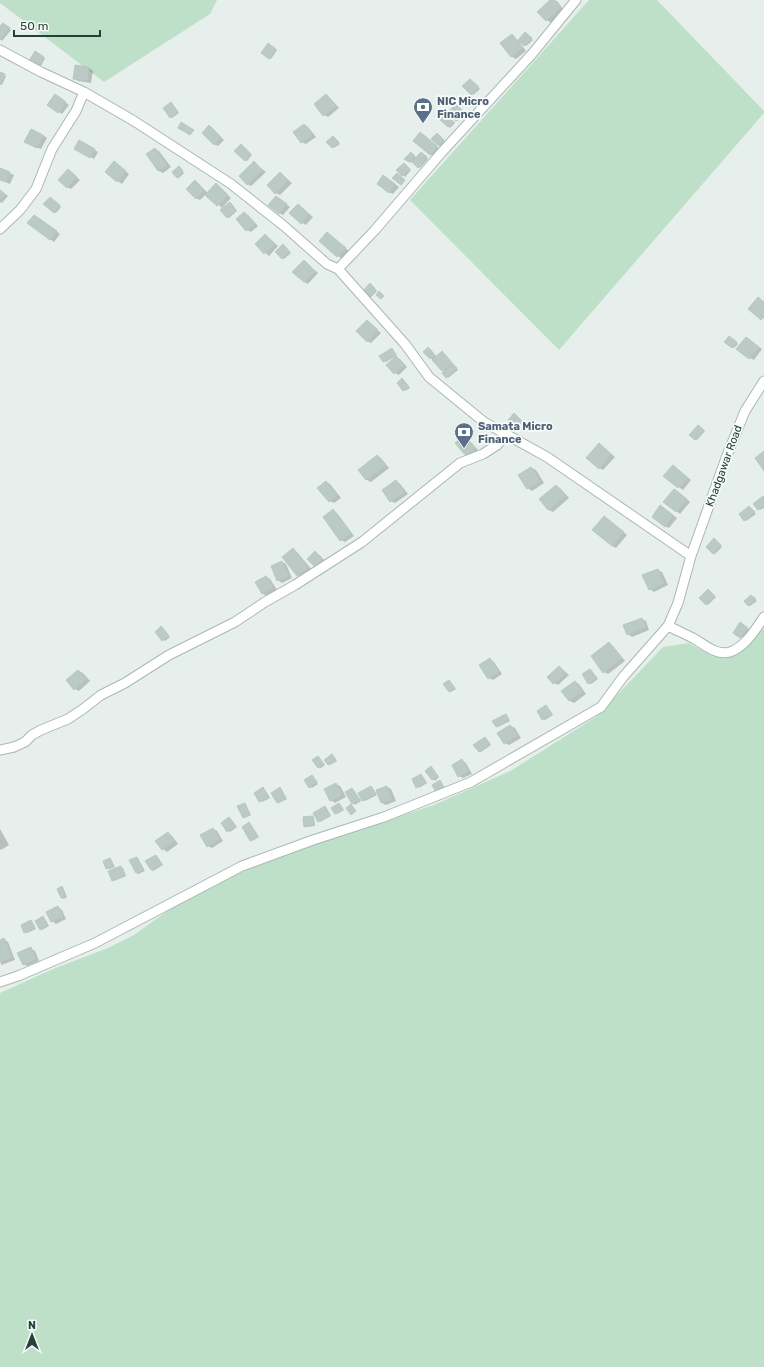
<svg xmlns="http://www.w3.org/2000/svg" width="764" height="1367" font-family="Rubik,sans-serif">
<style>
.green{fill:#bfe0c8}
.shadow{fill:#0003}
.building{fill:#bbcac4;stroke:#b8c9c2}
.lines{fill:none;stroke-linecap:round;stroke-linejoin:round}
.minor-casing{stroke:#a8b8b2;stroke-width:11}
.minor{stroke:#fff;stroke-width:9}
.labels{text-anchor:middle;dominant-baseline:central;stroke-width:3.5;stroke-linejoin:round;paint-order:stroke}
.service-label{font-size:11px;font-weight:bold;fill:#4e5e75;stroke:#f7fbf9;text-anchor:start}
.street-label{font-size:11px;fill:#24423a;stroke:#f7fbf9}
</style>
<rect width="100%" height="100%" fill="#e6efeb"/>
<!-- green -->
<path class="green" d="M0,0H217L210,14L104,82L0,3Z
M589,0H657L764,111V113L559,350L410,200Z
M764,628V1367H0V993L53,969L108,948L134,935L173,907L215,884L258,865L308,846L434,805L512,770L596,717L663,647L689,643L714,657L743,649Z"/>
<!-- shadow -->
<path class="shadow" d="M552,0L557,1L564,10L551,23L547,20Z
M5,25L11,30L2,41L0,39V28Z
M526,33L533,40L526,46L520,43L526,51L516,59L512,57L502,43L512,35L518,41Z
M268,44L277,50L271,59L262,53Z
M35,53L45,58L41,66L31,60Z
M89,68L93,71L91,83L78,81L74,78Z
M0,73L6,76L2,85L0,84Z
M471,81L480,89L473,95L472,94Z
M326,95L330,98L339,108L328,117L324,115Z
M59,98L69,105L62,114L59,112Z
M171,103L179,113L172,118L171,117Z
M457,106L465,113L458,121L457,120Z
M446,115L455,123L450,128L440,118Z
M304,125L308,127L316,137L306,144L302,142Z
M209,126L224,140L218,146L214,144Z
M43,135L47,138L41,149L30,144Z
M438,135L445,142L441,146L439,145Z
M424,136L440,149L434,157L430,154Z
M335,138L340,144L334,148L333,147Z
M79,141L98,152L94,159L75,148Z
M243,146L252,155L247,161L245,160Z
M155,149L159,151L171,167L163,173L159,171L147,155Z
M412,154L417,158L423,154L428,159L420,168L412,161L411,163L409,162Z
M254,163L266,172L251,186L247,184Z
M118,165L129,174L122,184L106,172Z
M406,165L411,170L405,177L397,170Z
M180,168L184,173L179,178L177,177Z
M0,169L14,175L10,184L0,180Z
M68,170L80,180L71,189L67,187Z
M280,173L292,183L280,195L276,193Z
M388,179L399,187L393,194L389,192Z
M195,181L208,193L216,185L231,198L222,208L206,194L200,200L196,198Z
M0,190L8,196L2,203L0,202Z
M277,197L290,207L283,215L279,213Z
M51,199L61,207L56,213L54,212Z
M231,204L237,211L229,218L228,217Z
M298,205L313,217L306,225L302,223Z
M244,213L248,215L258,226L251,232L247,230Z
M38,218L60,234L54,242L28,223Z
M266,235L278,246L269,256L256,244Z
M331,236L349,251L342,259L320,241Z
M283,245L291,253L284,259L283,258Z
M304,261L318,273L308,284L304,282Z
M372,285L377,291L370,298L368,297Z
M367,321L381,333L371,343L367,341Z
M731,338L738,344L734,348L725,342Z
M746,338L762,349L754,360L750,358Z
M392,349L397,356L395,357L400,359L407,367L399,375L395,373L394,357L386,362L384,361Z
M430,349L437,357L442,353L446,355L458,370L448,378L447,377L445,372L425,352Z
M402,379L410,388L405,391L404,390Z
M516,415L526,425L521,431L519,430Z
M700,427L705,431L697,440L695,439Z
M464,437L468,439L478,450L471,457L467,455Z
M603,447L615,457L603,470L599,468Z
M377,456L381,458L389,468L371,482L367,480L359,470Z
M673,466L691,480L683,490L665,476Z
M532,468L536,470L544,483L532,491L528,488Z
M396,481L400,484L408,494L395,503L391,501Z
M326,482L330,484L341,498L334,503L330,501Z
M556,486L560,488L569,498L553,512L549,510L540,499Z
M678,492L690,502L680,514L665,502Z
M764,498V508L760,510L759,509Z
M749,507L756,514L746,521L745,520Z
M664,509L677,518L669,528L665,526Z
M333,511L337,513L354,536L345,542L341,540Z
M608,520L627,535L616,548L612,546Z
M716,540L722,547L715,554L713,553Z
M293,549L297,552L312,570L302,577L298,575Z
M282,562L286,564L292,578L282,583L278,580Z
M658,570L662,572L668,585L654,592L650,589Z
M266,577L270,579L277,590L266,596L262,593Z
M709,591L716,597L708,605L701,598Z
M752,596L757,601L750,606L748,605Z
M642,619L646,621L649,630L632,637L628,634Z
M741,624L749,629L743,638L734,633Z
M163,628L170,637L165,641L156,632Z
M609,644L613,646L625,661L608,674L604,672Z
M490,659L494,662L502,674L493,680L489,678Z
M560,667L569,675L558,685L554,683Z
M590,670L598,679L591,684L589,683Z
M79,671L83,673L90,681L79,691L75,689Z
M449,681L456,689L451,692L449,691Z
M575,682L579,684L586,694L574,703L570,701L563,691Z
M546,706L553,715L545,720L543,719Z
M506,715L510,721L498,727L496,726Z
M511,726L515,728L521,738L509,745L505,743Z
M485,738L491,745L481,752L479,751Z
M333,756L337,761L330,765L328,764Z
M318,757L325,765L321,768L319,767Z
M462,760L466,763L472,774L463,778L459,776Z
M431,768L439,777L435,781L427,771Z
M421,775L427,783L419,788L413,780Z
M312,776L318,784L312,788L310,787Z
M336,784L340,786L346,797L335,803L331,800Z
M371,787L377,795L365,801L359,793Z
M387,787L391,789L396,801L386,805L382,803L378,791Z
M263,788L270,798L262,802L260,801Z
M280,789L287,799L279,803L278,802Z
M352,789L361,801L355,805L347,793Z
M245,804L246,805L251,815L245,818L244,817Z
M339,804L344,810L337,814L335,813Z
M326,808L331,816L320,822L319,821Z
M312,817L314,818L315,826L307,827L305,826Z
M229,818L237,827L230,832L222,823Z
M249,824L259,837L252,841L251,840Z
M0,829L9,845L1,850L0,849Z
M213,829L217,831L223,841L212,848L208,846Z
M168,833L172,836L178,844L167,852L163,849Z
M156,856L163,865L153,871L152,870Z
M137,858L145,871L138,874L137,873Z
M110,859L115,867L109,869L107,868Z
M121,867L123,868L126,876L114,881L113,880Z
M62,887L63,888L67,897L64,899L62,898Z
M58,907L62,910L66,919L56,924L52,921Z
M43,917L49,926L42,930L40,929Z
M31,921L36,929L27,933L25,932Z
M4,939L8,942L15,960L1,965L0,941Z
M30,948L35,951L39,961L27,966L23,964Z"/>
<!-- building -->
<path class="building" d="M550,0H554L561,7L546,21L537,12Z
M3,23L10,28L0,40V26Z
M525,32L532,38L524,46L518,40Z
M512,34L523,48L511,57L500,43Z
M268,43L276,49L269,59L261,53Z
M35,51L44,57L39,66L29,61Z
M75,65L89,67L87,81L73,79Z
M0,72L5,74L0,85Z
M470,79L479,87L471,95L462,86Z
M55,94L66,102L58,113L47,105Z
M326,94L336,106L323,116L314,104Z
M171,102L178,112L170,118L163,108Z
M456,104L464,112L456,121L447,113Z
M444,113L454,122L448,127L438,118Z
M181,122L194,130L190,135L178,128Z
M304,124L313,134L301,143L293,132Z
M209,125L221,137L214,145L202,133Z
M31,129L43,135L37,148L24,142Z
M420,132L437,146L430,155L413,141Z
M437,133L444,140L439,146L431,139Z
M333,136L339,142L332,148L326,142Z
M79,140L95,149L90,158L74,149Z
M241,144L251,154L245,161L234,151Z
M155,148L167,165L158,171L146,154Z
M411,152L415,156L409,162L404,159Z
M421,152L427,157L418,168L412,162Z
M114,161L126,171L117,182L105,172Z
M254,161L262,170L247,185L239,176Z
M404,163L410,169L402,176L396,170Z
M179,166L183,171L177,178L172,172Z
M0,168L10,172L6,182L0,180Z
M68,169L77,177L67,188L58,180Z
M280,172L288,180L275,194L267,185Z
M397,173L405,180L401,185L392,178Z
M383,175L395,184L389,193L377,184Z
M195,180L204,190L196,199L186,189Z
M216,183L228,195L217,206L205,195Z
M0,190L5,194L0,199Z
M276,196L287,204L279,214L268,205Z
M50,197L60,205L54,213L43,204Z
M230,202L236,210L227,218L220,210Z
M298,204L309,214L301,224L289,213Z
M244,212L255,224L246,231L236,219Z
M34,215L57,231L50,240L27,223Z
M327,232L346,248L337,257L319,241Z
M265,234L275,244L264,254L255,244Z
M283,244L290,252L282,259L275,252Z
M304,260L315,271L304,282L292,272Z
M370,283L376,290L368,298L362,292Z
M379,291L384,296L381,299L376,295Z
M758,297L764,302V317L761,320L748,309Z
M367,320L378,330L367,342L356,331Z
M729,336L737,342L732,348L724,342Z
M746,337L759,347L749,359L736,349Z
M428,347L435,355L430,359L423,352Z
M392,348L396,355L383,362L379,356Z
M442,351L452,363L442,371L432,360Z
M396,356L404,365L394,374L386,365Z
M453,364L457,368L446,378L442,373Z
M402,378L409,387L403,391L397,383Z
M514,413L525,424L519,430L508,420Z
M698,425L704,430L695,440L689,435Z
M464,435L475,448L466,456L455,443Z
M599,443L611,454L599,469L586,458Z
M764,451V471L755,458Z
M377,455L386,465L366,480L358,470Z
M673,465L688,478L678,488L663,476Z
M531,467L540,481L527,489L518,475Z
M396,480L404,492L390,502L382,490Z
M326,481L337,495L329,502L317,488Z
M556,485L566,496L548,510L539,499Z
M674,489L687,499L676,512L663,502Z
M763,496L764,498V506L758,510L753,504Z
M660,505L673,515L665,527L652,517Z
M749,506L755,512L744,521L739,514Z
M333,509L351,533L340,541L323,517Z
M604,516L624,532L612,546L592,530Z
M714,538L721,545L713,554L706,547Z
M293,548L308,568L297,576L282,557Z
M315,551L324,560L316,568L307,559Z
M282,561L289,576L277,581L271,566Z
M658,569L664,583L649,590L642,575Z
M266,576L273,587L262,594L255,582Z
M708,589L715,596L706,605L699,598Z
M751,595L756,599L748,606L744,601Z
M642,618L646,627L627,635L623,625Z
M740,622L748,628L740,638L733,633Z
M161,626L169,636L162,641L155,632Z
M609,642L622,658L603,673L591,656Z
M490,658L499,672L488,679L479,665Z
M559,666L566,673L553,684L547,677Z
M590,669L597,678L588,684L582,674Z
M78,670L86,679L74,690L66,680Z
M449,680L455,688L449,692L443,684Z
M575,681L583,691L569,701L561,691Z
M546,705L552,714L542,720L537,711Z
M506,714L509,720L496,727L492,721Z
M510,725L518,735L504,744L497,733Z
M485,737L490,744L479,752L473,745Z
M332,754L336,760L328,765L324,760Z
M318,756L324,764L318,768L312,760Z
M462,759L468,771L458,777L452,765Z
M431,766L438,776L432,780L425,771Z
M421,774L426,782L416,788L412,779Z
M312,775L317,782L309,788L304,780Z
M440,780L444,787L436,792L432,785Z
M336,783L342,795L330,801L324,789Z
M371,786L376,794L362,801L358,793Z
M387,786L392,799L381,803L376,790Z
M263,787L269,797L259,802L254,793Z
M280,787L286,798L277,803L271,793Z
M352,788L360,800L352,804L345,792Z
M245,803L250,815L243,818L237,806Z
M339,803L343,809L335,814L331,808Z
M351,804L356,811L351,815L346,808Z
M325,806L330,815L318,822L313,813Z
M313,816L314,825L304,827L303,817Z
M229,817L236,826L227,832L221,823Z
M249,822L258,836L250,841L242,827Z
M213,828L220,839L207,847L200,835Z
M168,832L174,841L162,850L155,841Z
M156,855L162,864L151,870L145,861Z
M137,857L144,870L136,873L129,860Z
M110,858L114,866L106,869L103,861Z
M121,866L125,875L112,881L108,871Z
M62,886L66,896L61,898L57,889Z
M58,906L63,916L51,922L46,912Z
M43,916L48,925L40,930L35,921Z
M31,920L35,928L24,933L21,925Z
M4,938L12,957L0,962V940Z
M31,947L36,959L23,965L17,953Z"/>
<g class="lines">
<defs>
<path id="minor" d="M0,50L41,72L84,92
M0,229L20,210L36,189L52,149L76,111L84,92L134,121L231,184L284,226L327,264L338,269L405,344L429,377L484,422L547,457L691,556
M338,269L375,230L442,152L532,54L576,0
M668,626C676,630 685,634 693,638C704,644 716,656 730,652C745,647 756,629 764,617
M0,750L14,747L25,742L32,735L41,730L68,719L83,709L101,695L125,683L169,655L235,622L265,602L295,585L362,542L460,463L483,454L497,445L507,434
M0,982L18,976L95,943L242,866L313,840L384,817L471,782L601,707L623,677L668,626L678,603L691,556L726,458L745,411L764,381"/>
</defs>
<!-- minor casing -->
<use href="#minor" class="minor-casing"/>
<!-- minor -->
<use href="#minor" class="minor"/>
</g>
<!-- icons -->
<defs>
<symbol id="bank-pin" viewBox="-11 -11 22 30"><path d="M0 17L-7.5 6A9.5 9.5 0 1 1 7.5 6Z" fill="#5c6f8a" stroke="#f7fbf9"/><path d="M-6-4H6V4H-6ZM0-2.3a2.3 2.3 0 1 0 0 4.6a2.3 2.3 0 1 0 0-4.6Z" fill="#fff"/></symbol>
</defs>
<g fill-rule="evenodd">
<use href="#bank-pin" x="412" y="96" width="22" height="30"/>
<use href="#bank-pin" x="453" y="421" width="22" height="30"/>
</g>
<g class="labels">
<!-- service labels -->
<g class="service-label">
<text x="437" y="101">NIC Micro<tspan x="437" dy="13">Finance</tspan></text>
<text x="478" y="426">Samata Micro<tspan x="478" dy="13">Finance</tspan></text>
</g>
<!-- street labels -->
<g class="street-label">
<text transform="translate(724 466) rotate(-70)">Khadgawar Road</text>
</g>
</g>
<!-- north arrow -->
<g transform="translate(32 1335)" stroke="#f7fbf9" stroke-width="3" paint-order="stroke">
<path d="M0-3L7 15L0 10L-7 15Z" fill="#24423a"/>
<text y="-6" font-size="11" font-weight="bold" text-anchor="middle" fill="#24423a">N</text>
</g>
<!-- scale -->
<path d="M14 30v6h86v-6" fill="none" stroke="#24423a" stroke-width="2"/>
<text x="20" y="30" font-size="12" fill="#24423a" stroke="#f7fbf9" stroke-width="3" paint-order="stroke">50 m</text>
</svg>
